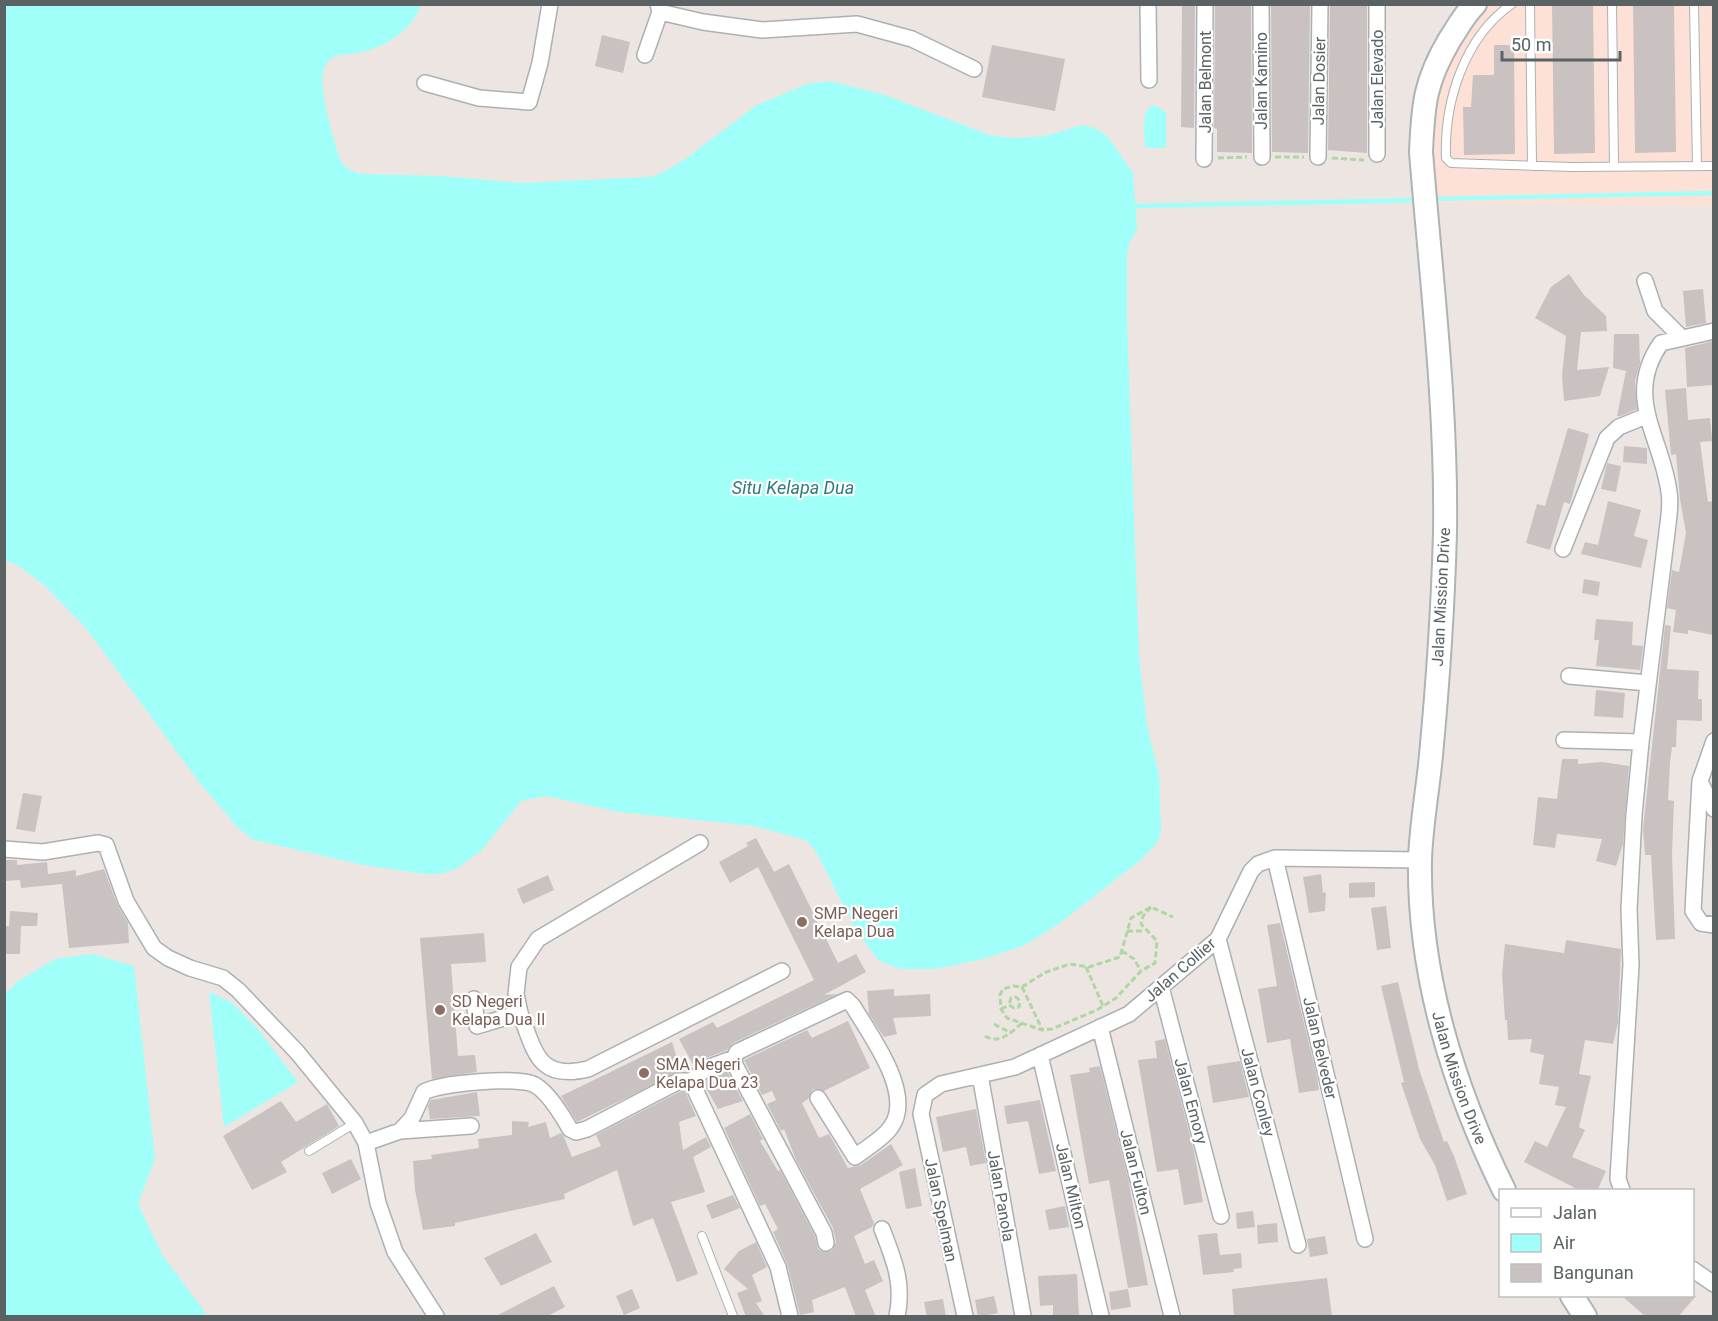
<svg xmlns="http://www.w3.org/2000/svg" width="1718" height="1321" font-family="Roboto,sans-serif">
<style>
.commercial{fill:#fee1d6}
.water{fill:#a0fff9}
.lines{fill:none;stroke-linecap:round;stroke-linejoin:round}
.stream{stroke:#a0fff9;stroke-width:4.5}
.building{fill:#cac2c1}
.lane-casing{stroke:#abb1b3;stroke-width:10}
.street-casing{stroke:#abb1b3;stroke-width:18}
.secondary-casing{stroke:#adb4b6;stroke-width:26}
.path{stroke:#aed7a1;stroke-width:3;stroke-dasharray:6 3;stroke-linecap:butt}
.lane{stroke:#fff;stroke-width:8}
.street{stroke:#fff;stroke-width:15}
.secondary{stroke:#fff;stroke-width:22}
.education-dot{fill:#8d6e63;stroke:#fff;stroke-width:2}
.labels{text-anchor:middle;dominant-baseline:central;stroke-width:4.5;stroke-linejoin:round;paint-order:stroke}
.street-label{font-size:16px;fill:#5a6263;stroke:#fff}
.education-label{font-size:16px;fill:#785e54;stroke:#fff;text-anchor:start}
.water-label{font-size:18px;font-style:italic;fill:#2f7b7c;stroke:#fff}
</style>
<rect width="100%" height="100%" fill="#ede5e2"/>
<!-- commercial -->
<path class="commercial" d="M1490,5H1713V206L1439,203L1433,141L1439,92L1455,48Z"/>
<!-- water -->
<path class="water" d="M4,5H421C412,30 387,46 362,52C350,56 332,51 325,66C317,82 330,125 335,143C339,161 343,170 362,174L441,176L522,183L649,177L662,173L684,160L757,105L807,84L830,81L885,95L992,136L1017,138L1046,136L1082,125L1095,128L1108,137L1133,173L1137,231L1129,243L1127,257V322L1139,657L1147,726L1159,775L1161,830L1158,842L1141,860L1060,923L1023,946L979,960L936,969H900L878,960L856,930L816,852L806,840L754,826L620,812L546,796L521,801L481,851L456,869L440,874H424L363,865L254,840L238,828L199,782L86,628L43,584L17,565L5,560Z
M1155,105L1166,112V148H1145C1145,134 1139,109 1155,105Z
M92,954L134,966L155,1159L138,1204L163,1256L205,1312V1316H5V994L17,982L55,959Z
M209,992L231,1002L257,1028L298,1082L224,1127Z"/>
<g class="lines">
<!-- stream -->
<path class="stream" d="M1431,199L1714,193
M1135,206L1420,200"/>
</g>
<!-- building -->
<path class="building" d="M1182,4H1195L1194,128L1181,127Z
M1215,4H1251L1252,153L1217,152V129L1214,128Z
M1271,4H1310L1308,153L1272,152Z
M1330,4H1367V153L1328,150Z
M1552,4H1593L1595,153L1554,154Z
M1633,4H1674L1676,152L1635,153Z
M602,35L630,42L623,73L595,66Z
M992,45L1065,59L1055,111L982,97Z
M1494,45H1514L1515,154L1464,155L1463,107H1471L1473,75H1494Z
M1569,274L1584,295L1606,316L1607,331L1581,332L1577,370L1609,367L1600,396L1564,401L1562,376L1566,336L1535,318L1551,287Z
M1703,289L1706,323L1686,327L1683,291Z
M1614,334H1639L1640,363L1635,381L1637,409L1621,416H1617L1626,371L1613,368Z
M1713,341V385L1687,387L1685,348Z
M1686,388L1688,420L1710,418L1712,441L1700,442L1708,502L1713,501V635L1688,630V634L1673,632L1676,610L1667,608L1672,570L1679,572L1686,533L1680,499L1676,454L1671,455L1665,390Z
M1568,428L1589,434L1570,504L1564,502L1550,550L1526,543L1537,504L1545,506Z
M1624,446L1647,448V464L1623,462Z
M1607,463L1621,466L1616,492L1601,489Z
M1608,501L1641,510L1634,536L1648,540L1641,568L1581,554L1585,542L1598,545Z
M1584,579L1600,582L1598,596L1582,593Z
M1596,619L1633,622L1632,645L1643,646L1640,670L1596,666L1599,640H1594Z
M1665,625L1671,626L1667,669L1699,671L1698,699H1702V721L1677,720L1676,747H1672L1670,762L1668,800L1674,801L1672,854L1675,939L1656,940L1651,855H1645L1643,829Z
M1596,690L1625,693L1623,718L1594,716Z
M1562,759H1578V764L1602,762L1629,766L1623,844L1616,866L1596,861L1602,839L1557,834L1555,848L1533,845L1538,797L1557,799Z
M23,793L42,796L35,832L16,829Z
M756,838L774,872L789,864L838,963L856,954L866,972L824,995L838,994L733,1043L727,1050L703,1059L694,1066L679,1039L713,1022L717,1028L814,980L758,867L730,883L719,862L748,846L746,843Z
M4,860H17V865L47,862L48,874L76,870V876L104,869L117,904L128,923L129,943L69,948L62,884L21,888L20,880L4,881Z
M1321,874L1323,893L1326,892L1325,911L1309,913L1303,877Z
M548,875L554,890L523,904L517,889Z
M1375,882V897L1349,898V883Z
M1386,906L1391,948L1377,950L1371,908Z
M10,911L38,913L37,926H21L20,954H5L6,926H9Z
M1280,923L1317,1077L1319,1090L1299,1093L1290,1039L1267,1043L1258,989L1277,986L1267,925Z
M484,933L486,962L451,964L458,1056L475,1055L477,1072L432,1079L420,938Z
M1566,940L1621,949L1618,1023L1613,1044L1585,1040L1579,1074L1591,1076L1579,1127L1585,1130L1572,1157L1606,1171L1597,1191H1581L1524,1162L1535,1141L1547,1147L1566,1107L1555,1105L1559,1087L1539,1084L1544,1055L1530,1052L1532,1039L1508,1040L1507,1020H1505L1502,974L1505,944L1564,953Z
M1398,982L1419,1069L1444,1142L1447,1141L1454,1156L1467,1194L1447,1201L1435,1165L1420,1139L1401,1083L1404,1082L1381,986Z
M894,989V996L930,994L931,1016L893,1018L897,1034L884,1037L869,1014L867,991Z
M848,1021L870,1068L824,1091L813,1089L808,1099L802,1103L819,1138L829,1134L848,1168L861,1165L891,1144L903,1165L860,1189L874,1223L872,1227L854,1236L865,1264L874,1260L883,1281L865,1290L876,1317H856L845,1287L812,1300L814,1312L800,1315L787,1264L773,1232L778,1229L765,1204L760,1206L724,1128L750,1114L763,1139L760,1141L778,1171L780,1170L815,1236L818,1249L823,1252L832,1251L836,1242L833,1228L796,1160L784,1129L781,1131L767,1104L776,1100L772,1091L762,1095L744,1060L807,1030L812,1038Z
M1165,1039L1194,1151L1203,1202L1184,1205L1178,1169L1157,1172L1138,1060L1157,1058L1155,1041Z
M672,1042L681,1071L577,1122L561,1096Z
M1240,1061L1249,1097L1213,1103L1207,1066Z
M1100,1066L1128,1178L1148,1285L1128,1288L1109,1180L1089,1184L1070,1075L1090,1072L1089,1068Z
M727,1071L743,1101L718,1109L703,1083L712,1077Z
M681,1091H685L696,1116L679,1122L683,1150L706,1137L711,1147L693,1157L705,1192L671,1202L698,1274L677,1282L653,1218L633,1226L617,1170L564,1194L565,1199L455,1223V1226L423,1230L415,1190L413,1161L432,1159L431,1155L479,1148L478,1139L512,1135V1121L529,1122L528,1127L546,1122L550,1138L561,1133L564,1137L572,1157L601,1146L596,1135Z
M477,1092L480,1116L430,1119L428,1106L431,1100Z
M1040,1100L1056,1171L1039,1174L1028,1121L1007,1124L1004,1106Z
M281,1101L296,1122L327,1104L339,1126L281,1162L287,1172L252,1190L223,1136Z
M976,1109L986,1163L970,1166L966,1147L943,1152L936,1117Z
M351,1159L361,1179L332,1194L322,1173Z
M915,1168L922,1206L906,1209L899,1172Z
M733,1195L740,1208L712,1219L706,1205Z
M1065,1206L1069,1227L1049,1230L1045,1210Z
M1253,1211L1255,1227L1237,1229L1236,1213Z
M1277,1223L1278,1242L1258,1244L1257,1225Z
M536,1233L552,1262L501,1286L484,1258Z
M1217,1233L1220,1255L1241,1253L1242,1268L1233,1269L1234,1272L1203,1275L1198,1235Z
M1325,1236L1328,1254L1310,1257L1307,1239Z
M756,1242L767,1267L752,1275L762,1301L756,1303L765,1317H746L737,1293L748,1289L724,1269L739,1251Z
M1077,1274L1079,1317H1053V1305L1040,1306L1038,1276Z
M1327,1278L1332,1317H1234L1232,1289Z
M554,1286L565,1307L546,1317H494Z
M632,1289L640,1308L624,1315L616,1296Z
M1128,1289L1131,1307L1111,1310L1109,1292Z
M994,1296L998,1313L978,1317L975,1300Z
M1622,1296H1696L1678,1317H1646Z
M943,1299L946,1317H927L924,1302Z"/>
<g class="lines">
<defs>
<path id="lane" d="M1512,4C1464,37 1444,102 1446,158L1451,163L1572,167L1714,166
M1530,4L1532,166
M1612,4L1614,167
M1694,4L1697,166
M309,1151L355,1123
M702,1236L733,1316"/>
<path id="street" d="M1148,4L1149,80
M1261,4L1262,157
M660,12L703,22L762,30L857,24L912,39L974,69
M645,55L660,12L658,4
M425,83L479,98L529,102L540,63L550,4
M1377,154V4
M1318,157L1320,4
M1204,159L1205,4
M1645,281L1655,311L1682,338
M1563,549L1607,438L1619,427L1646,416
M1569,676L1648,683
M1564,740L1641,742
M1714,741L1700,781L1693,911L1701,923L1714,925
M1700,782L1714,809
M4,849L43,852L98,843L106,845L126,901L154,948L168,958L190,968L223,978L238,990L297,1052L355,1123L366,1143L378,1203L395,1252L436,1316
M1275,858L1365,1239
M1218,939L1298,1245
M1161,987L1221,1216
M474,999L477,1026L520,1013L516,994L519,967L538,939L700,843
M520,1013C535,1052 538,1081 588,1069L782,971
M1100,1027L1172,1316
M1040,1055L1101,1316
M980,1075L1023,1316
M691,1081L707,1068L734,1058
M818,1098L855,1157C866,1148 883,1139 891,1127C915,1094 870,1035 853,1006L847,1000L737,1052L734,1058L735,1065L824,1233L826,1243
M400,1131L471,1126
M366,1143L400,1131L412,1118L424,1092C440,1083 519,1076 535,1085C549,1093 562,1115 570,1129L576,1132L587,1129L679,1081H691L778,1267L790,1316
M1622,1190L1618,1179L1631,965L1629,909L1634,815L1641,742L1668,524C1669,514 1671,502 1669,492C1662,437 1623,397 1661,343L1714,331
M882,1229C894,1260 904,1283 897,1316
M1692,1269L1714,1284
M965,1316L921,1114L925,1095L941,1084L1015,1067L1129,1014L1218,939L1251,871L1258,864L1275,858L1420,860"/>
<g id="secondary">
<path id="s1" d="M1475,4C1464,15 1458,27 1450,39C1425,81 1423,104 1421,152C1431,278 1447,406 1445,532C1443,607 1438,681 1431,755C1428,789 1421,825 1420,860C1418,974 1454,1089 1504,1190"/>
<path d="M1572,1296L1585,1316"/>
</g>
</defs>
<!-- lane casing -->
<use href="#lane" class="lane-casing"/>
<!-- street casing -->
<use href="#street" class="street-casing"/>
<!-- secondary casing -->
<use href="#secondary" class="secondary-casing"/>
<!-- path -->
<path class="path" d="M1275,157H1304
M1218,158L1247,157
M1332,158L1364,160
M1151,907L1143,916L1141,924L1157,941L1155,963L1141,971L1116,998L1097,1010L1052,1029L1042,1030L1007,1018L1001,1009L1000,995L1003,989L1013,986L1022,987L1046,972L1070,964L1089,967L1120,957L1131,918L1151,907L1173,917
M1127,931H1145
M1122,951L1134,959L1141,971
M1086,967L1103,1006
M1022,987L1042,1029
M1001,1009L1009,1005L1014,1008L1019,1007L1020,1001L1016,997L1011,998L1009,1005
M994,1024L1011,1033
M985,1036C999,1045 1012,1032 1022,1023"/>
<!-- lane -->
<use href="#lane" class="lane"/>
<!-- street -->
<use href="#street" class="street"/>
<!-- secondary -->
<use href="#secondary" class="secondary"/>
</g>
<!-- markers -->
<g class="education-dot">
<circle cx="802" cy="922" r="6"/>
<circle cx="440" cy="1010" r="6"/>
<circle cx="644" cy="1073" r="6"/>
</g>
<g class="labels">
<!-- street labels -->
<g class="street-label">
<text transform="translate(1377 79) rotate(-90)">Jalan Elevado</text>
<text transform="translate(1261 81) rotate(-90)">Jalan Kamino</text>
<text transform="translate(1319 81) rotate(-89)">Jalan Dosier</text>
<text transform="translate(1205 82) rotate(-90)">Jalan Belmont</text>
<text transform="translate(1441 597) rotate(-87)">Jalan Mission Drive</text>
<text transform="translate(1180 970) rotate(-41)">Jalan Collier</text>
<text transform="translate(1320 1048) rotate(77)">Jalan Belveder</text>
<text stroke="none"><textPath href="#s1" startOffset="1094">Jalan Mission Drive</textPath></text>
<text transform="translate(1258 1092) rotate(75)">Jalan Conley</text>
<text transform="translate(1191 1101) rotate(75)">Jalan Emory</text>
<text transform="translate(1136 1172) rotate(76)">Jalan Fulton</text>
<text transform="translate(1071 1186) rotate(77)">Jalan Milton</text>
<text transform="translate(1001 1196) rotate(80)">Jalan Panola</text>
<text transform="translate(941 1210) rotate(78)">Jalan Spelman</text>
</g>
<!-- education labels -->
<g class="education-label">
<text x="814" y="913">SMP Negeri<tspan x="814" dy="18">Kelapa Dua</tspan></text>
<text x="452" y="1001">SD Negeri<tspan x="452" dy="18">Kelapa Dua II</tspan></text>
<text x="656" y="1064">SMA Negeri<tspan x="656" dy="18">Kelapa Dua 23</tspan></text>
</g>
<!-- water labels -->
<g class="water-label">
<text x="793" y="487">Situ Kelapa Dua</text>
</g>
</g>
<!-- border -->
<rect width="1718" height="1321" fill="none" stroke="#5a6263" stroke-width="12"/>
<!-- legend -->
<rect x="1499" y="1189" width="195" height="108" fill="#ffffff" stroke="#bdc0c1" stroke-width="1.5"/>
<rect x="1511" y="1208" width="30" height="9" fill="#ffffff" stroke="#bdc0c1" stroke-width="1.5"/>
<text x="1553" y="1219" font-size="18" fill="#5a6263">Jalan</text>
<rect x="1511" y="1234" width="30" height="18" fill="#a0fff9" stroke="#bdc0c1" stroke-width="1.5"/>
<text x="1553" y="1249" font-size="18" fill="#5a6263">Air</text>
<rect x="1511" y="1264" width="30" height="18" fill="#cac2c1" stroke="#bdc0c1" stroke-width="1.5"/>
<text x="1553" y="1279" font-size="18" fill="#5a6263">Bangunan</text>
<!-- scale -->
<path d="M1502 51v9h118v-9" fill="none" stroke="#5a6263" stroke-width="3"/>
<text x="1511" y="51" font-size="18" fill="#5a6263" stroke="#ffffff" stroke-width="4.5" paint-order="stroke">50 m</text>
</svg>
